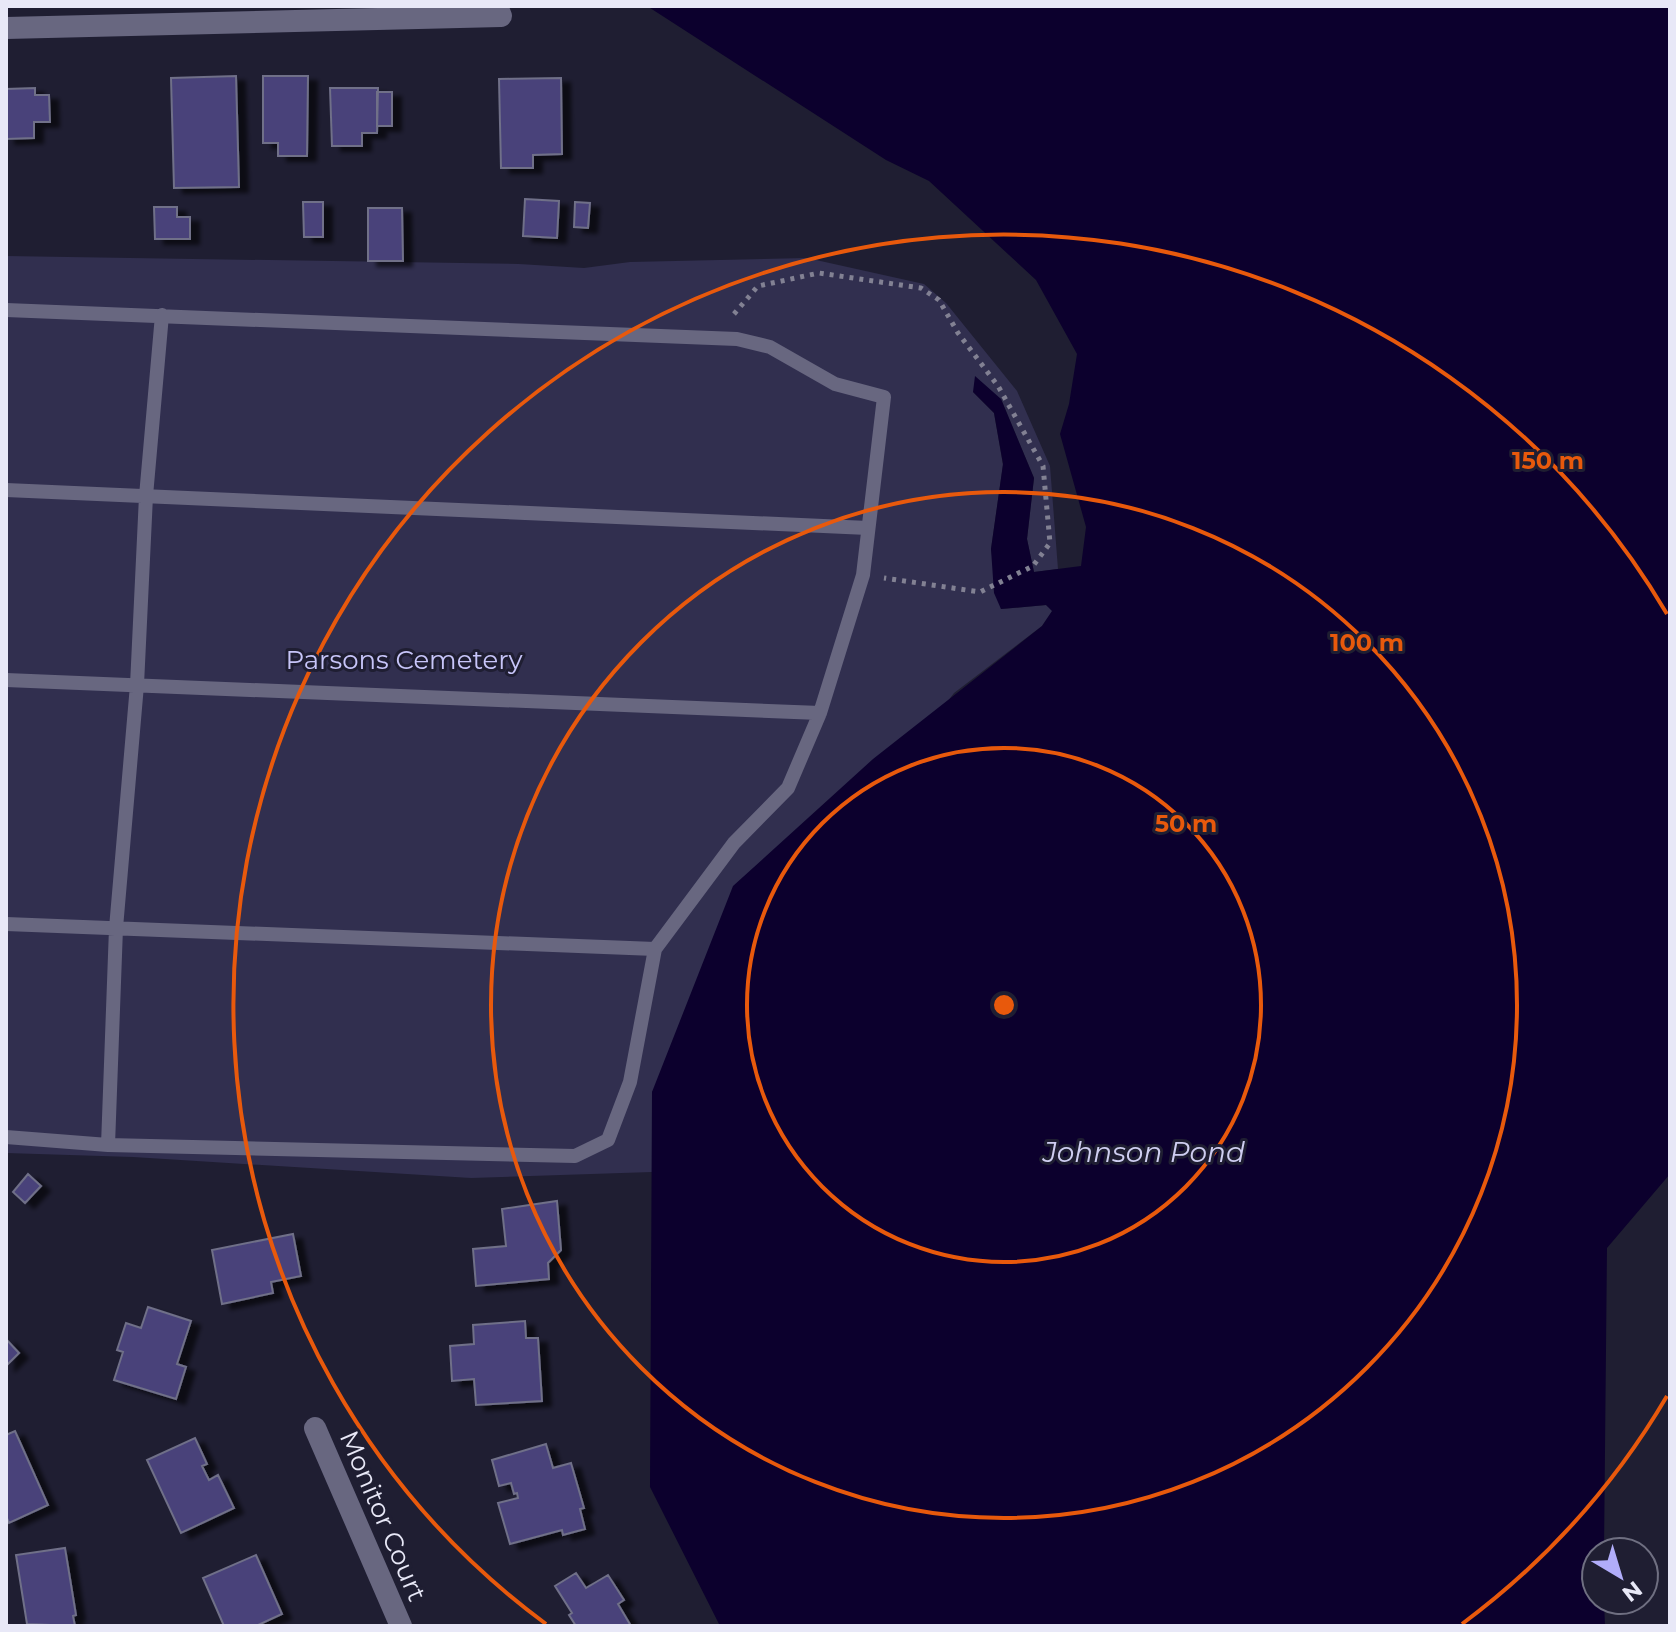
<svg xmlns="http://www.w3.org/2000/svg" width="1676" height="1632" font-family="Montserrat,sans-serif">
<style>
.green{fill:#312f4f}
.water{fill:#0c002d}
.building{fill:#48437a;stroke:#6f6f88;stroke-width:2;filter:url(#shadow)}
.lines{fill:none;stroke-linecap:round;stroke-linejoin:round}
.path{stroke:#828193;stroke-width:5;stroke-dasharray:4 6;stroke-linecap:butt}
.service{stroke:#686780;stroke-width:14}
.minor{stroke:#686780;stroke-width:22}
.ring{fill:none;stroke:#e8590c;stroke-width:4}
.labels{text-anchor:middle;dominant-baseline:central;stroke-width:6;stroke-linejoin:round;paint-order:stroke}
.park-label{font-size:26px;fill:#c7c5f9;stroke:#1f1e32}
.street-label{font-size:26px;fill:#e8e8f7;stroke:#1f1e32}
.water-label{font-size:28px;font-style:italic;fill:#cfcef1;stroke:#1f1e32}
.centre{fill:#e8590c;stroke:#1f1e32;stroke-width:4}
.ring-label{font-size:24px;text-anchor:middle;font-weight:bold;fill:#e8590c;stroke:#1f1e32;stroke-width:6;stroke-linejoin:round;paint-order:stroke}
</style>
<defs>
<filter id="shadow"><feDropShadow dx="9" dy="5" stdDeviation="2" flood-color="#0009"/></filter>
</defs>
<rect width="100%" height="100%" fill="#1f1e32"/>
<!-- green -->
<path class="green" d="M6,256L519,264L584,268L630,262L807,258L924,284L946,303L1017,391L1050,466L1058,569L1034,572L1027,539L1034,478L1001,399L973,392L994,413L1003,465L991,549L1001,609L1046,605L1053,610L1042,626L954,693L652,1092V1172L471,1178L133,1157L6,1153Z"/>
<!-- water -->
<path class="water" d="M647,6H1670V1174L1607,1248L1604,1552H1596V1600H1604L1605,1626H720L650,1487L652,1092L733,886L873,759L1042,626L1052,611L1046,605L1001,609L994,593L991,549L1003,464L994,413L973,392L975,376L1001,399L1034,478L1027,539L1034,572L1081,566L1086,527L1060,434L1069,404L1077,354L1036,280L929,181L886,160Z"/>
<!-- building -->
<path class="building" d="M236,76L239,187L174,188L171,78Z
M263,76H308L307,156H278V143H263Z
M561,78L562,154L533,155V168H501L499,79Z
M35,88V95H49L50,122H34V138L6,139V89Z
M330,88H378L377,133H362V146H332Z
M377,92H392V126H377Z
M525,199L559,201L557,238L523,236Z
M303,202H323V237H304Z
M575,202L590,203L588,228L574,227Z
M154,207H177V217H190V239H155Z
M368,208H402L403,261H368Z
M28,1174L41,1186L25,1203L13,1192Z
M557,1201L561,1250L548,1263L549,1279L476,1286L473,1249L506,1246L502,1209Z
M293,1234L301,1276L271,1282L273,1293L222,1304L212,1250Z
M148,1307L191,1321L177,1364L186,1367L176,1399L114,1380L123,1352L117,1350L126,1323L141,1328Z
M525,1321L526,1338H538L542,1401L476,1405L474,1379L452,1381L450,1346L474,1344L473,1325Z
M6,1339L19,1353L6,1366Z
M15,1431L48,1505L9,1523L6,1516V1435Z
M195,1438L207,1464L202,1466L209,1480L218,1475L234,1508L181,1533L147,1460Z
M546,1444L553,1468L571,1463L584,1508L580,1509L585,1529L563,1535L562,1530L510,1544L498,1503L518,1498L517,1493L514,1494L511,1483L499,1486L492,1460Z
M65,1548L76,1615L73,1616L75,1626L27,1624L16,1555Z
M256,1555L282,1614L256,1626H224L203,1578Z
M576,1573L586,1588L608,1575L624,1600L618,1604L631,1626H576L569,1615L572,1613L555,1586Z"/>
<g class="lines">
<!-- path -->
<path class="path" d="M734,314L758,286L819,273L921,288L939,300L958,333L998,386L1043,466L1050,543L1033,566L980,592L884,578"/>
<!-- service -->
<path class="service" d="M6,310L737,339L770,347L835,384L884,397L863,575L820,713L788,788L734,843L655,949L630,1082L608,1140L575,1156L108,1145L6,1137
M6,490L868,528
M6,680L820,713
M6,924L655,949
M108,1145L116,928L137,685L146,496L162,315"/>
<!-- minor -->
<path class="minor" d="M6,28L501,16L497,6
M315,1428L401,1626"/>
</g>
<!-- distance rings -->
<g class="ring">
<circle cx="1004" cy="1005" r="257"/>
<circle cx="1004" cy="1005" r="513"/>
<path d="M1667 1396A770 770 0 0 1 1462 1624M546 1624A770 770 0 1 1 1667 614"/>
</g>
<g class="labels">
<!-- park labels -->
<g class="park-label">
<text x="404" y="660">Parsons Cemetery</text>
</g>
<!-- street labels -->
<g class="street-label">
<text transform="translate(383 1516) rotate(67)">Monitor Court</text>
</g>
<!-- water labels -->
<g class="water-label">
<text x="1144" y="1152">Johnson Pond</text>
</g>
</g>
<circle cx="1004" cy="1005" r="12" class="centre"/>
<g class="ring-label">
<text x="1548" y="469">150 m</text>
<text x="1367" y="651">100 m</text>
<text x="1186" y="832">50 m</text>
</g>
<!-- border -->
<rect width="1676" height="1632" fill="none" stroke="#e8e8f7" stroke-width="16"/>
<!-- north arrow -->
<g transform="translate(1620 1576) rotate(142)"><circle r="38" fill="#1f1e32" stroke="#6f6f81" stroke-width="2"/>
<path d="M0-6L14 30L0 20L-14 30Z" fill="#b1adfa"/>
<text y="-12" font-size="22" font-weight="bold" text-anchor="middle" fill="#e8e8f7">N</text>
</g>
</svg>
